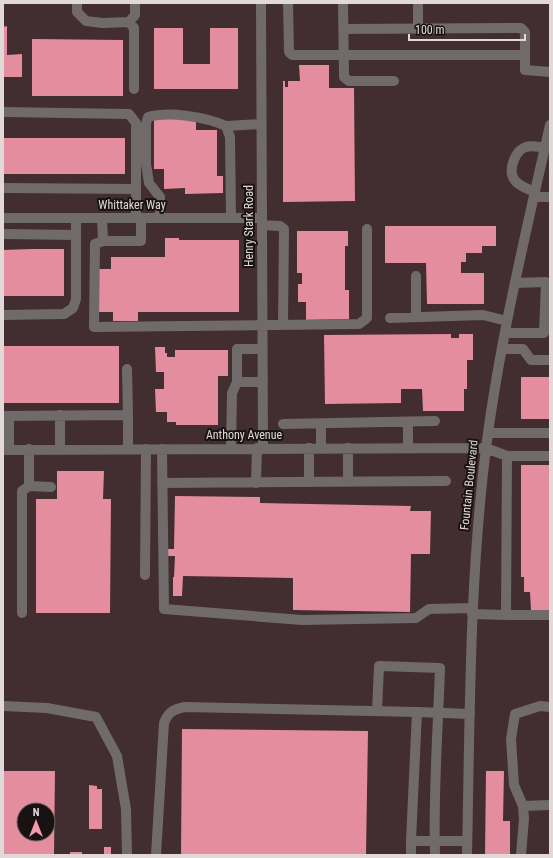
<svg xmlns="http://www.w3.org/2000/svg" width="553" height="858" font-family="'Roboto Condensed',sans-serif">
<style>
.built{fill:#422d31;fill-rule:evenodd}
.building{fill:#e48d9e;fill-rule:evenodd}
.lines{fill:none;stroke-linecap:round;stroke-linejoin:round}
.minor{stroke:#716a6b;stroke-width:10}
.labels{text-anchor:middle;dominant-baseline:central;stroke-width:4;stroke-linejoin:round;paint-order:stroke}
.street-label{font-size:12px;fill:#e1d8d9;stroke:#181213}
</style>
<rect width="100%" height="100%" fill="#35282a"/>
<!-- built -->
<path class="built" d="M3,3H550V855H3ZM24,810H48V834H24Z"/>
<!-- building -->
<path class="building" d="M7,26V55L22,54V77H3V27Z
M154,28H183V64H210V28H238V89H154Z
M32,39L123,40V96H32Z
M299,65H329V88H354L355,201L283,202V81H285V87H288V81H300Z
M154,119H196V130H217V176H223V193L185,194V188L164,189V169H154Z
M3,138H125V174H3Z
M385,226H496V246H482V253H466V262H461V273H484V304H427L426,263H385Z
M297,231H348V246H345V290H349V319L306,320V302H298V284H302V273H297Z
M165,238H179V240H239V312H138V321H113V312H97V269H111V257H165Z
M31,249H64V296H3V250Z
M451,334V338H459V334H473V360H467V389H464V411H423L422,389H401V403L325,404L324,335Z
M3,346H119V403H3Z
M155,347H165V353H167V357H175V350H228V376H218V425H176V422H167V412H156L155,389H164V372H156Z
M521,377H550V419H521Z
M521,465H550V610H531L530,592H524V577H521Z
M57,471H104L103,499H111L110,613H36V499H57Z
M175,496L260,497V503L411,506L410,511H431L430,554H411L410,612L293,610V578L183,576L182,596H173V577H174L175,556H168V549H174Z
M182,729L368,731L366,855H181Z
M3,771H55L54,855H3ZM24,810H48V834H24Z
M486,771H504L503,821H510V855H485Z
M89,785L97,786V789H102V829H89Z
M104,847H111V855H104Z
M70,852H82V855H70Z"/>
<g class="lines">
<!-- minor -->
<path class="minor" d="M77,3V12L86,21L102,23L129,22L135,15V3
M261,3L263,448
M288,3L289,52L292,55H525
M343,3L344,77L349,81H394
M418,3V29
M129,22L134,28V89
M344,29L521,28L525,32V70L550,72
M3,112L129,114L136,123V218
M226,126L261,124
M3,188L136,189
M535,192C528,189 518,186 514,179C508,170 515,150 526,147C532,145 539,147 545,148
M534,197H550
M3,218H262
M102,218L103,241
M141,218V241H103L95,244L94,327L359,324L367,318V229
M160,218V197L149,183L146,164V124L148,117C169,111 206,117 226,126L230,137L231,217
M262,225L280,226L284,229L283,325
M3,234L76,235
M416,276V317
M3,315L64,314L73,308L76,299V218
M390,318L483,315L507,321
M505,333H544L546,282L515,283
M502,349H523L531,360H550
M127,369L128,415
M237,382V349H262
M60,415V449
M3,416L128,415V449
M9,416V450
M408,422V448
M283,424L435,421
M321,424V448
M488,433H550
M231,448L232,393L237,382H263
M309,448V482
M348,448V482
M162,449L164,609L302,620L416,618L429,609L472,608
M3,450L486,448L507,456L506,615L472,614
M507,456H550
M162,483L446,481
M256,483L257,448
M29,486L51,487
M145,575L146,449
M22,613V491L29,486V449
M506,615H550
M3,706L47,708L96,717L117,756L126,809L127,855
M377,711L379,666L440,668C438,730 433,793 435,855
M523,806L550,805
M411,841L417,712L470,714
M156,855L164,723C168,712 174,709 185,707L417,712
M411,855V841H467
M467,855C470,719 469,583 486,448C500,339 526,232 550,125
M521,855L524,819L523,806L514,785L511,739L515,714L540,706L550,707"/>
</g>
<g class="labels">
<!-- street labels -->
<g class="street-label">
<text x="132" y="205">Whittaker Way</text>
<text transform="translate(249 226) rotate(-90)">Henry Stark Road</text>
<text x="244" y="435">Anthony Avenue</text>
<text transform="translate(469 485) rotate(-84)">Fountain Boulevard</text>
</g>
</g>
<!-- border -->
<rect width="553" height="858" fill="none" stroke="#e1d8d9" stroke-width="8"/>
<!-- north arrow -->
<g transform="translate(36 822)"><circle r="19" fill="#181213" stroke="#686162"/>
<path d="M0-3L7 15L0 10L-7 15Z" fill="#f39aab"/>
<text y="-6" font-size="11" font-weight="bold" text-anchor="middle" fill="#e1d8d9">N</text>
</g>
<!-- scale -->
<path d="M409 34v6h116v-6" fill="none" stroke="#e1d8d9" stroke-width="2"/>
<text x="415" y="34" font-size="12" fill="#e1d8d9" stroke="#181213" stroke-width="3" paint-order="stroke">100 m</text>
</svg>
